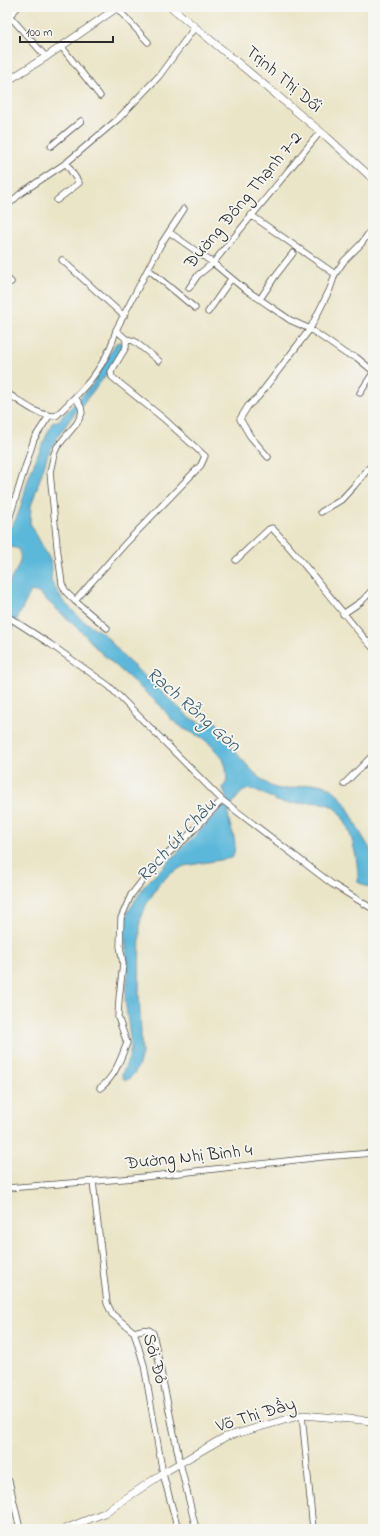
<svg xmlns="http://www.w3.org/2000/svg" width="380" height="1536" font-family="'Indie Flower',sans-serif">
<style>
.water{fill:#5cb8da;stroke:#447282}
.lines{fill:none;stroke-linecap:round;stroke-linejoin:round}
.minor-casing{stroke:#484743;stroke-width:7}
.tertiary-casing{stroke:#484743;stroke-width:8}
.minor{stroke:#fff;stroke-width:5.5}
.tertiary{stroke:#fff;stroke-width:7}
.labels{text-anchor:middle;dominant-baseline:central;stroke-width:3.5;stroke-linejoin:round;paint-order:stroke}
.street-label{font-size:18px;fill:#2b2b2b;stroke:#f6f6f2}
.water-label{font-size:19px;font-style:italic;fill:#3c5c68;stroke:#f6f6f2}
</style>
<rect width="100%" height="100%" fill="#f6f6f2"/>
<filter id="ink" filterUnits="userSpaceOnUse"><feTurbulence type="fractalNoise" baseFrequency=".025" numOctaves="2"/><feDisplacementMap in="SourceGraphic" scale="8" xChannelSelector="R" yChannelSelector="G"/><feConvolveMatrix kernelMatrix="1 2 1 2 8 2 1 2 1" color-interpolation-filters="sRGB"/></filter>
<filter id="wash" filterUnits="userSpaceOnUse"><feTurbulence type="fractalNoise" baseFrequency=".012" numOctaves="4" result="noise"/><feDisplacementMap in="SourceGraphic" scale="16" xChannelSelector="R" yChannelSelector="G"/><feGaussianBlur stdDeviation="0.9" result="paint"/><feColorMatrix in="noise" values="0 0 0 0 0 0 0 0 0 0 0 0 0 0 0 0 0 1.4 0 .05"/><feComposite in="paint" operator="in"/></filter>
<g filter="url(#wash)">
<rect width="100%" height="100%" fill="#ebe5c8"/>
<!-- water -->
<path class="water" d="M120,342L123,344L119,356L103,379L71,418L59,435L48,454L31,506L30,523L49,558L52,566L51,581L63,601L82,620L104,634L127,660L190,718L202,724L216,722L218,724V730C230,745 259,783 275,788C292,793 306,780 323,785C343,790 352,818 361,834C365,841 371,849 373,856C375,866 373,879 373,890L358,882C359,862 350,813 329,805C326,804 323,803 320,803C307,801 290,806 277,801C268,797 251,783 241,793C237,798 230,805 229,811C226,827 241,838 232,858L184,866L170,874L160,883L146,905L140,921L139,994L142,1054L139,1064L134,1074L129,1079L126,1080L123,1078L122,1074L129,1058L131,1045L125,999L128,974L125,935V921L128,912L145,885L224,806L227,800L223,788L227,781L226,767L223,759L210,744L201,737L184,729L171,719L161,706L98,650L85,635L39,593L31,591L7,639V616L9,613C7,606 5,592 8,585C12,575 27,559 17,548L7,547V531C22,517 23,493 30,474C36,457 45,440 52,423L59,420L92,385L116,343Z"/>
</g>
<g filter="url(#ink)">
<g class="lines">
<defs>
<path id="minor" d="M117,8L148,42
M7,13L46,57
M9,16L18,7
M61,46L100,96
M51,146L81,121
M57,200L79,183L66,163
M7,206L21,193L66,163L118,119L159,76L195,27
M251,215L335,274
M169,232L213,263L242,287L290,320L310,329L346,354L356,357L373,371
M62,260L124,316
M148,269L195,308
M7,278L11,282
M189,288L198,275L213,263L320,132
M260,299L276,275L293,253
M208,312L231,279
M126,339L134,341L159,361
M7,393C23,403 37,416 56,416L75,397
M360,393L373,373
M268,457L250,436L240,419L248,406L258,397L310,329L330,289L335,274L344,261L361,244L373,227
M321,512L341,500L354,486L373,463
M7,521L9,519L34,439L49,416
M236,560L269,529L272,528C308,566 338,609 373,648
M75,601L125,544L201,465L205,456L163,418L112,377L111,372L126,347V339L116,330
M343,614L362,601L373,589
M7,616L50,644L109,686L222,800L332,884L373,909
M107,628L75,601L66,592L62,584L57,546L50,472L54,454L57,447L77,423L82,413L81,407L75,397C93,379 110,356 116,330L161,244L184,209
M344,784L373,755
M100,1088C115,1077 120,1060 127,1043L118,1017L119,999L123,964L120,946L121,918L131,895L146,876L164,857L186,838L222,800
M93,1182L107,1303L112,1314L134,1332L144,1365L163,1474L178,1529
M7,1188L135,1178L322,1157L373,1153
M134,1332C141,1330 148,1327 153,1333L180,1463L196,1529
M302,1415L313,1529
M9,1481L20,1529"/>
<path id="tertiary" d="M171,7L327,137L373,179
M7,81L46,57L118,7
M65,1529L104,1513L168,1470L225,1437L302,1415L373,1421"/>
</defs>
<!-- minor casing -->
<use href="#minor" class="minor-casing"/>
<!-- tertiary casing -->
<use href="#tertiary" class="tertiary-casing"/>
<!-- minor -->
<use href="#minor" class="minor"/>
<!-- tertiary -->
<use href="#tertiary" class="tertiary"/>
</g>
</g>
<g class="labels">
<!-- street labels -->
<g class="street-label">
<text transform="translate(283 80) rotate(40)">Trịnh Thị Dối</text>
<text transform="translate(244 201) rotate(-50)">Đường Đông Thạnh 7-2</text>
<text transform="translate(189 1158) rotate(-6)">Đường Nhị Bình 4</text>
<text transform="translate(154 1359) rotate(75)">Sỏi Đỏ</text>
<text transform="translate(256 1416) rotate(-17)">Võ Thị Đầy</text>
</g>
<!-- water labels -->
<g class="water-label">
<text transform="translate(193 710) rotate(41)">Rạch Rỗng Gòn</text>
<text transform="translate(177 841) rotate(-47)">Rạch Út Châu</text>
</g>
</g>
<!-- margin -->
<rect width="380" height="1536" fill="none" stroke="#f6f6f2" stroke-width="24"/>
<!-- scale -->
<path d="M20 36v6h93v-6" fill="none" stroke="#2b2b2b" stroke-width="2"/>
<text x="26" y="36" font-size="12" fill="#2b2b2b" stroke="#f6f6f2" stroke-width="3" paint-order="stroke">100 m</text>
</svg>
